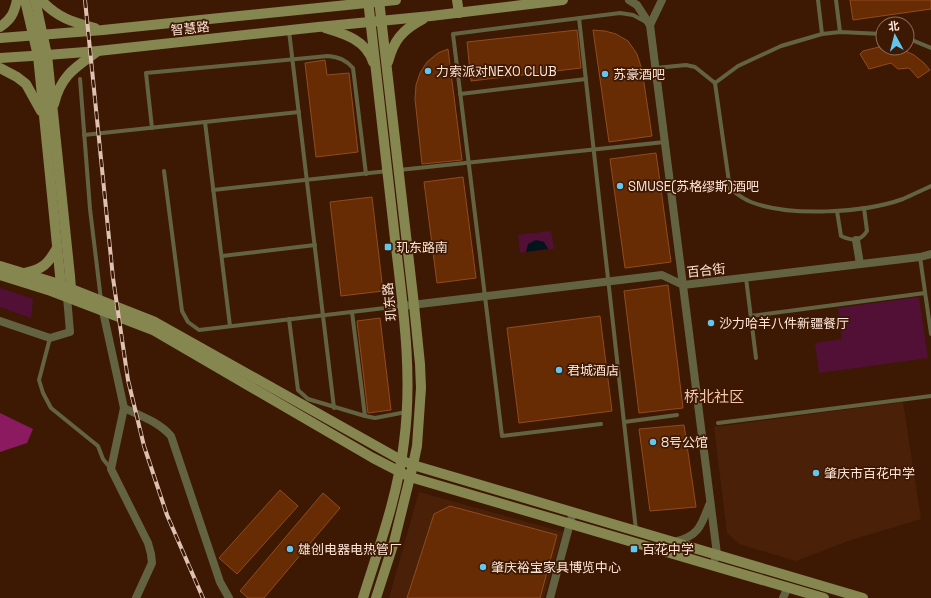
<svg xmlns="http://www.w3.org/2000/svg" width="931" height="598" font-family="'Space Grotesk','Noto Sans SC',sans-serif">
<rect width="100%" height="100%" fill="#3d1903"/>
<g fill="#4a2108">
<path d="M903,402L921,519L848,541L796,561L739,544L727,533L714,427Z"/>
<path d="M419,492L563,532L544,598H389Z"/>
</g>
<g fill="#521037">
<path d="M551,231L554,249H548L547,246L527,248L526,252L520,253L518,235Z"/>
<path d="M0,288L33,299L31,318L0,307Z"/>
<path d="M919,297L928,358L819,373L815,343L842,339L838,308Z"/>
</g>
<path fill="#8b1a60" d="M0,413L33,429L27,443L0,452Z"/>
<path fill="#02151e" d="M536,240L544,242L548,249L526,252L528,244Z"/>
<g fill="#672c04" stroke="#914b21">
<path d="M850,0H931V9L853,20Z"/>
<path d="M577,30L581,68L471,81L467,42Z"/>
<path d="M593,30L605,31L616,34L628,41L637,54L642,70L652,136L609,142Z"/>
<path d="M883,46V48H899L914,55L924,63L930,70L918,78L909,68L898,69L891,63L869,69L860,54L863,51Z"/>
<path d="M448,49L462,160L422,164L415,99L416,85L420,73L427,62L438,53Z"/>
<path d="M325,60L327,75L349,73L358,152L316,157L305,63Z"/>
<path d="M656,153L671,262L625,268L610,159Z"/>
<path d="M463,177L476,278L437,283L424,182Z"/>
<path d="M372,197L383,291L341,296L330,202Z"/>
<path d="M668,285L683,408L639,413L624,291Z"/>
<path d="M600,316L612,411L519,423L507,328Z"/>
<path d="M380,318L391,410L368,413L357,321Z"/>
<path d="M684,425L696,507L650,511L639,429Z"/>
<path d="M280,490L298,506L237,574L219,558Z"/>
<path d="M323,493L340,508L264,598H248L240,591Z"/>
<path d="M450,506L557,535L540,598H407L434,514Z"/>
</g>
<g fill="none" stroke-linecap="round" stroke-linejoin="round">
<g stroke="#636342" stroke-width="4">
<path d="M818,0L822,34"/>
<path d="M836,0L840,32"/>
<path d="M579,18L636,530"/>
<path d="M289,31L334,408"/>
<path d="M883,34L840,32L822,34L781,46L738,66L715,83L730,189C736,193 743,199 751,202C789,217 864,213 903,199C912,195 922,190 931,186"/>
<path d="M907,38L931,48"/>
<path d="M656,68L686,65L695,67L715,83"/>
<path d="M80,79L90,209L101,300"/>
<path d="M460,94L586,79"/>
<path d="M205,122L230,326"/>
<path d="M152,128L146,73L328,56C339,57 346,60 353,68L366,174"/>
<path d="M84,135L299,112"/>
<path d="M399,170L665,142"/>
<path d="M164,171L182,311L188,322L199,330L402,306"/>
<path d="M213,190L388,171"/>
<path d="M837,211L841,236C852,241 860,242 867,231L864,208"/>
<path d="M222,256L315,245"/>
<path d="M920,257L931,334"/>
<path d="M746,278L756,358"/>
<path d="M352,312L365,416"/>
<path d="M751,316L925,293"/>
<path d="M289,319L298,390L308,399L365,416L375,418L406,412"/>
<path d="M50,338L39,380L43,393L51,408L98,446L103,459L111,469"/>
<path d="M624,422L677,415"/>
<path d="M718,423L931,396"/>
<path d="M601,424L502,436L453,34L620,13L633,15L646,22"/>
</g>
<g stroke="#636342" stroke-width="8">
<path d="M629,0L637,5L650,25L717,554L715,559"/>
<path d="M650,25L662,0"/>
<path d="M856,240L860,264"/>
<path d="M403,306L662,275L683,285L920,257L931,254"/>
<path d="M102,307L124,408L111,469L148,543L151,554L152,563L136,598"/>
<path d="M0,321L50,338L70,332L67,297"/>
<path d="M124,408C141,416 159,422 171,436L220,582L229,598"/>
<path d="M674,542C698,536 701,527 709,505"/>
<path d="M550,598L573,512"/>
<path d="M783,598L788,587"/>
</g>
<g stroke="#868650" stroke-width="10">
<path d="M25,0L38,56L61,285L63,289"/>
<path d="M35,0L47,55L70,276L71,289L69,293"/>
<path d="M41,0C58,18 72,22 95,28"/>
<path d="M457,0L459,13"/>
<path d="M0,27C11,19 14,14 17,0"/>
<path d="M325,28C345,34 366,40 373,62"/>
<path d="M0,38L103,30L396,0"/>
<path d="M0,58L47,55L98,51L318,27L431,16L563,0"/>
<path d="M388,62C394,40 402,30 423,19"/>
<path d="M0,68L17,77L26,84L41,111"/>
<path d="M54,104C61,75 76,67 98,51"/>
<path d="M0,266L56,283L155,322L401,460L413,465L863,598"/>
<path d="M25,273C43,269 48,264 57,248"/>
<path d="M0,275L51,291L153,330L373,458L410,477L824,598"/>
<path d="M363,598C379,547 398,495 404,442C413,374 403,307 395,239C386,159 377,80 368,0"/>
<path d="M376,598L394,542L413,465L417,446L421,388L420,364L414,305L379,0"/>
</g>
<g stroke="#ddc2b3" stroke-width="4">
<path id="rail" d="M85,0L113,278L128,380L144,446L167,515L203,598"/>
</g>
<use href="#rail" stroke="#3d1903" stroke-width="2.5" stroke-dasharray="8" stroke-linecap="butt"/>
</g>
<g fill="#65c5ee" stroke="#3d1903" stroke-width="1.5">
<circle cx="428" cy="71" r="4"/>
<circle cx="605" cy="74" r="4"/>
<circle cx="620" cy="186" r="4"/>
<rect x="384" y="243" width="8" height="8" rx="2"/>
<circle cx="711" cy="323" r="4"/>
<circle cx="559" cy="370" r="4"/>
<circle cx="653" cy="442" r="4"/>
<circle cx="816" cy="473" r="4"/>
<circle cx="290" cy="549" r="4"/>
<rect x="630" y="545" width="8" height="8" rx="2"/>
<circle cx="483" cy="567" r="4"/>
</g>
<g text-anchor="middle" stroke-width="3.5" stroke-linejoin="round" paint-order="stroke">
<g font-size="13" fill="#fee5d8" stroke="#3d1903">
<text transform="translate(190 28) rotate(-6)" y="5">智慧路</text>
<text transform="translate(706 270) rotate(-6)" y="5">百合街</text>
<text transform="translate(389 302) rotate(-96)" y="5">玑东路</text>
</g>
<g font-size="13" fill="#fee5d8" stroke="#3d1903" text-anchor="start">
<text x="436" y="76">力索派对NEXO CLUB</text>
<text x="613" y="79">苏豪酒吧</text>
<text x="628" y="191">SMUSE(苏格缪斯)酒吧</text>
<text x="396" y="252">玑东路南</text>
<text x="719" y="328">沙力哈羊八件新疆餐厅</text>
<text x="567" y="375">君城酒店</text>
<text x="661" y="447">8号公馆</text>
<text x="824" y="478">肇庆市百花中学</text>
<text x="298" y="554">雄创电器电热管厂</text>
<text x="642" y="554">百花中学</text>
<text x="491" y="572">肇庆裕宝家具博览中心</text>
</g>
<g font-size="15" fill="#f6c5ac" stroke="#3d1903">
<text x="714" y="402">桥北社区</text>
</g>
</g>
<g transform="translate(895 36) rotate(353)"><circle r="19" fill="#3d1903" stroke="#8a6b58"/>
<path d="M0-3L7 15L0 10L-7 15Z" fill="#65c5ee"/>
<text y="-6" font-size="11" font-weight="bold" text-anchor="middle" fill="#fee5d8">北</text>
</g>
</svg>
